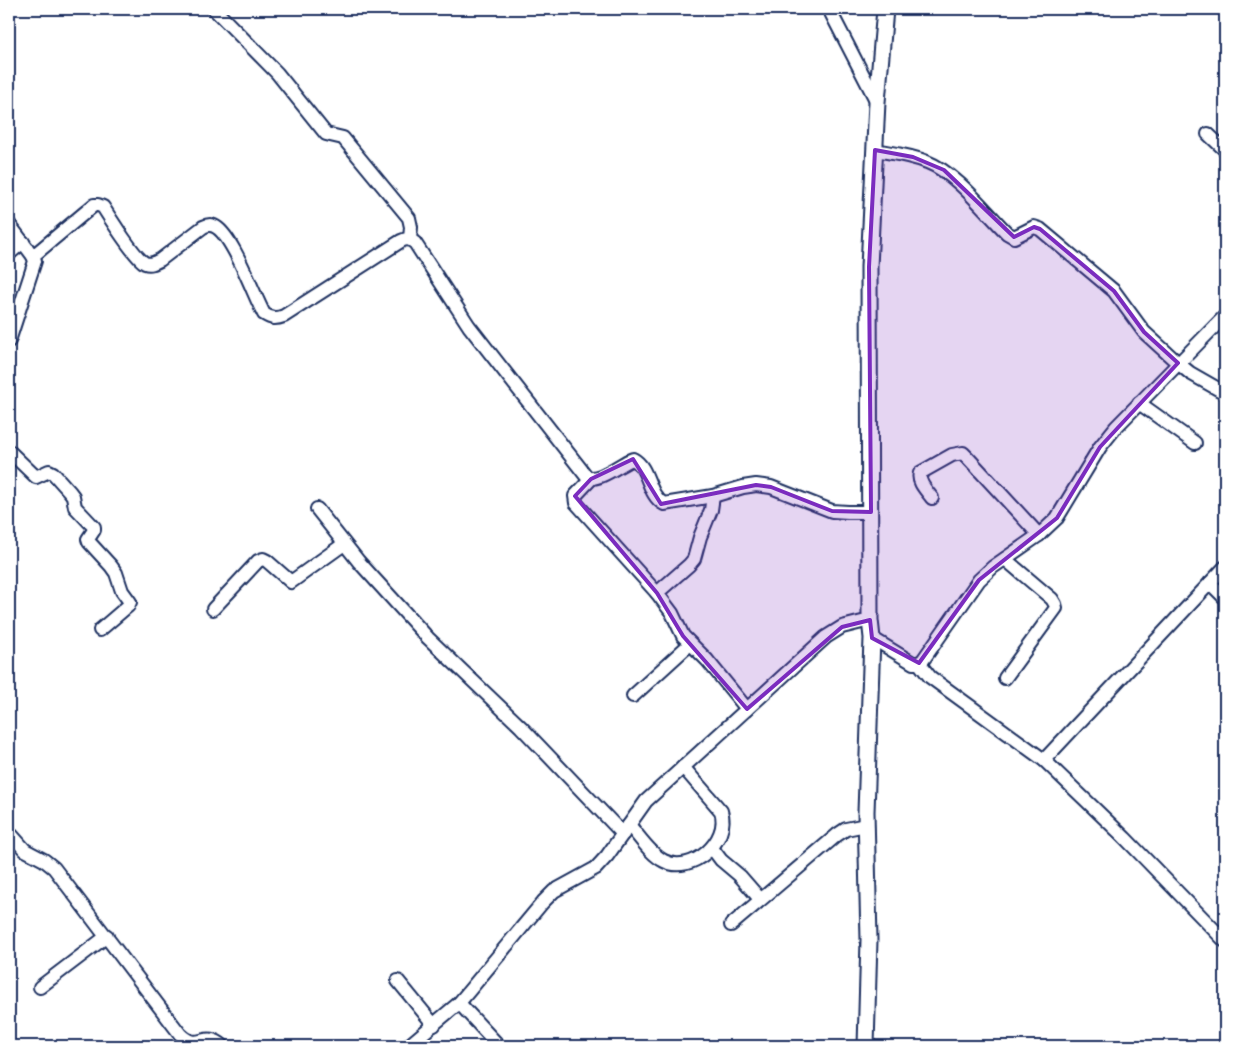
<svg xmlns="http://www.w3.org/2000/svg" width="1234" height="1055" font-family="Itim,sans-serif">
<rect width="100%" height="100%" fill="#fff"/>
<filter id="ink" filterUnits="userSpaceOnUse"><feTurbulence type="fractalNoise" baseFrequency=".02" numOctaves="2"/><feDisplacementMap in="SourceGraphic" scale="10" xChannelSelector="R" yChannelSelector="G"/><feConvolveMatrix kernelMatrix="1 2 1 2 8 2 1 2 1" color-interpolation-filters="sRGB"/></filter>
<g filter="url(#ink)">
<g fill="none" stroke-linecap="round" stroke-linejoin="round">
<g stroke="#1b2f5e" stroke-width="16">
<g id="minor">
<path d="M214,9L277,73L326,134L343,138L409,218L411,227L410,239"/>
<path d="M829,9L877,102"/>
<path d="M1208,134L1225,150"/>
<path d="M875,150C892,153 910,155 927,162C956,173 985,211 1007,233L1014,237L1034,227L1040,229L1114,291L1144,332L1178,363L1190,373L1225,393"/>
<path d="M9,224L33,256L35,261L9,341"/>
<path d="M9,254L23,242"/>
<path d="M33,256L94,205H98L103,207C110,218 135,258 145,263C150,265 154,263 160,260L203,227C207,225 210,224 214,226C232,233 254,296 264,314C272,319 276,319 284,316L401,241C407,238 410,239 415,243L469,326L587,477C597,482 618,466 628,461L633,459C650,468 647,495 664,504L713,496L743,487L756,485L771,487L832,511L848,512H871"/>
<path d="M1139,403L1195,443"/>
<path d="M9,451L36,477L49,471L53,473L70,492L73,496L75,507L94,527V530L88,539L89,542L111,566L116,573L122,591L130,602L128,606L100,630"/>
<path d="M591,479L575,496L576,503L657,593L672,613L683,636L707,660L747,709"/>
<path d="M932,498C927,491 917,482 920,473L952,455L963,453L968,458L1039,535"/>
<path d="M317,509L359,562L428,638L521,727L623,834"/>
<path d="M1005,559L1052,599L1055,604L1056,608L1005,678"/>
<path d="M1210,583L1225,598"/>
<path d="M657,593L689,565L694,559L700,537L711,510L713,496"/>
<path d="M213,609L258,561L263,559L267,561L291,582L344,544"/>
<path d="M872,638L913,663H919L923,660L979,580L993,567L1039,535L1057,518L1100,447L1116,427L1225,316"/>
<path d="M919,663L930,677L1044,760L1125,838L1225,941"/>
<path d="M633,696L690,644"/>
<path d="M1044,760L1225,567"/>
<path d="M629,825C639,836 650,854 664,861C691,875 731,841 721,811L683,767"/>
<path d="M9,832L25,850L44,860L54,868L180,1034C199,1053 204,1029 223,1046"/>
<path d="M712,848L721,860L740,876L760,899"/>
<path d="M731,925L837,835L846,829L866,825"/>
<path d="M398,981L434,1025"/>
<path d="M40,987L107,936"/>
<path d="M459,1003L499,1046"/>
<path d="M408,1046L459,1003L543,902L554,891L596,868L607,856L646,801L657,791L826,637L842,627L870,620"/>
</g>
</g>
<g stroke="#1b2f5e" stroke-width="19">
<path id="major" d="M866,1046L869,940L866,812L872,638L870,620L869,267L877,102L885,9"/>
</g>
<use href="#minor" stroke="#fff" stroke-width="12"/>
<use href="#major" stroke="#fff" stroke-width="15"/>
</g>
</g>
<path fill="#7b2cbf" fill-opacity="0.2" stroke="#7b2cbf" stroke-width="4" stroke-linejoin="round" d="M875,150L913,157L944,170L1014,237L1034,227L1040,229L1114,291L1144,332L1178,363L1100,447L1057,518L979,580L919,663L872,638L870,620L842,627L747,709L683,636L657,593L575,496L591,479L633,459L661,504L756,485L771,487L832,511L871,512L869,267Z"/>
<rect width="1234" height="1055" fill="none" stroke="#fff" stroke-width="30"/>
<rect x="15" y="15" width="1204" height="1025" fill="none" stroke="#1b2f5e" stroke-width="2" filter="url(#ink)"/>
</svg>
